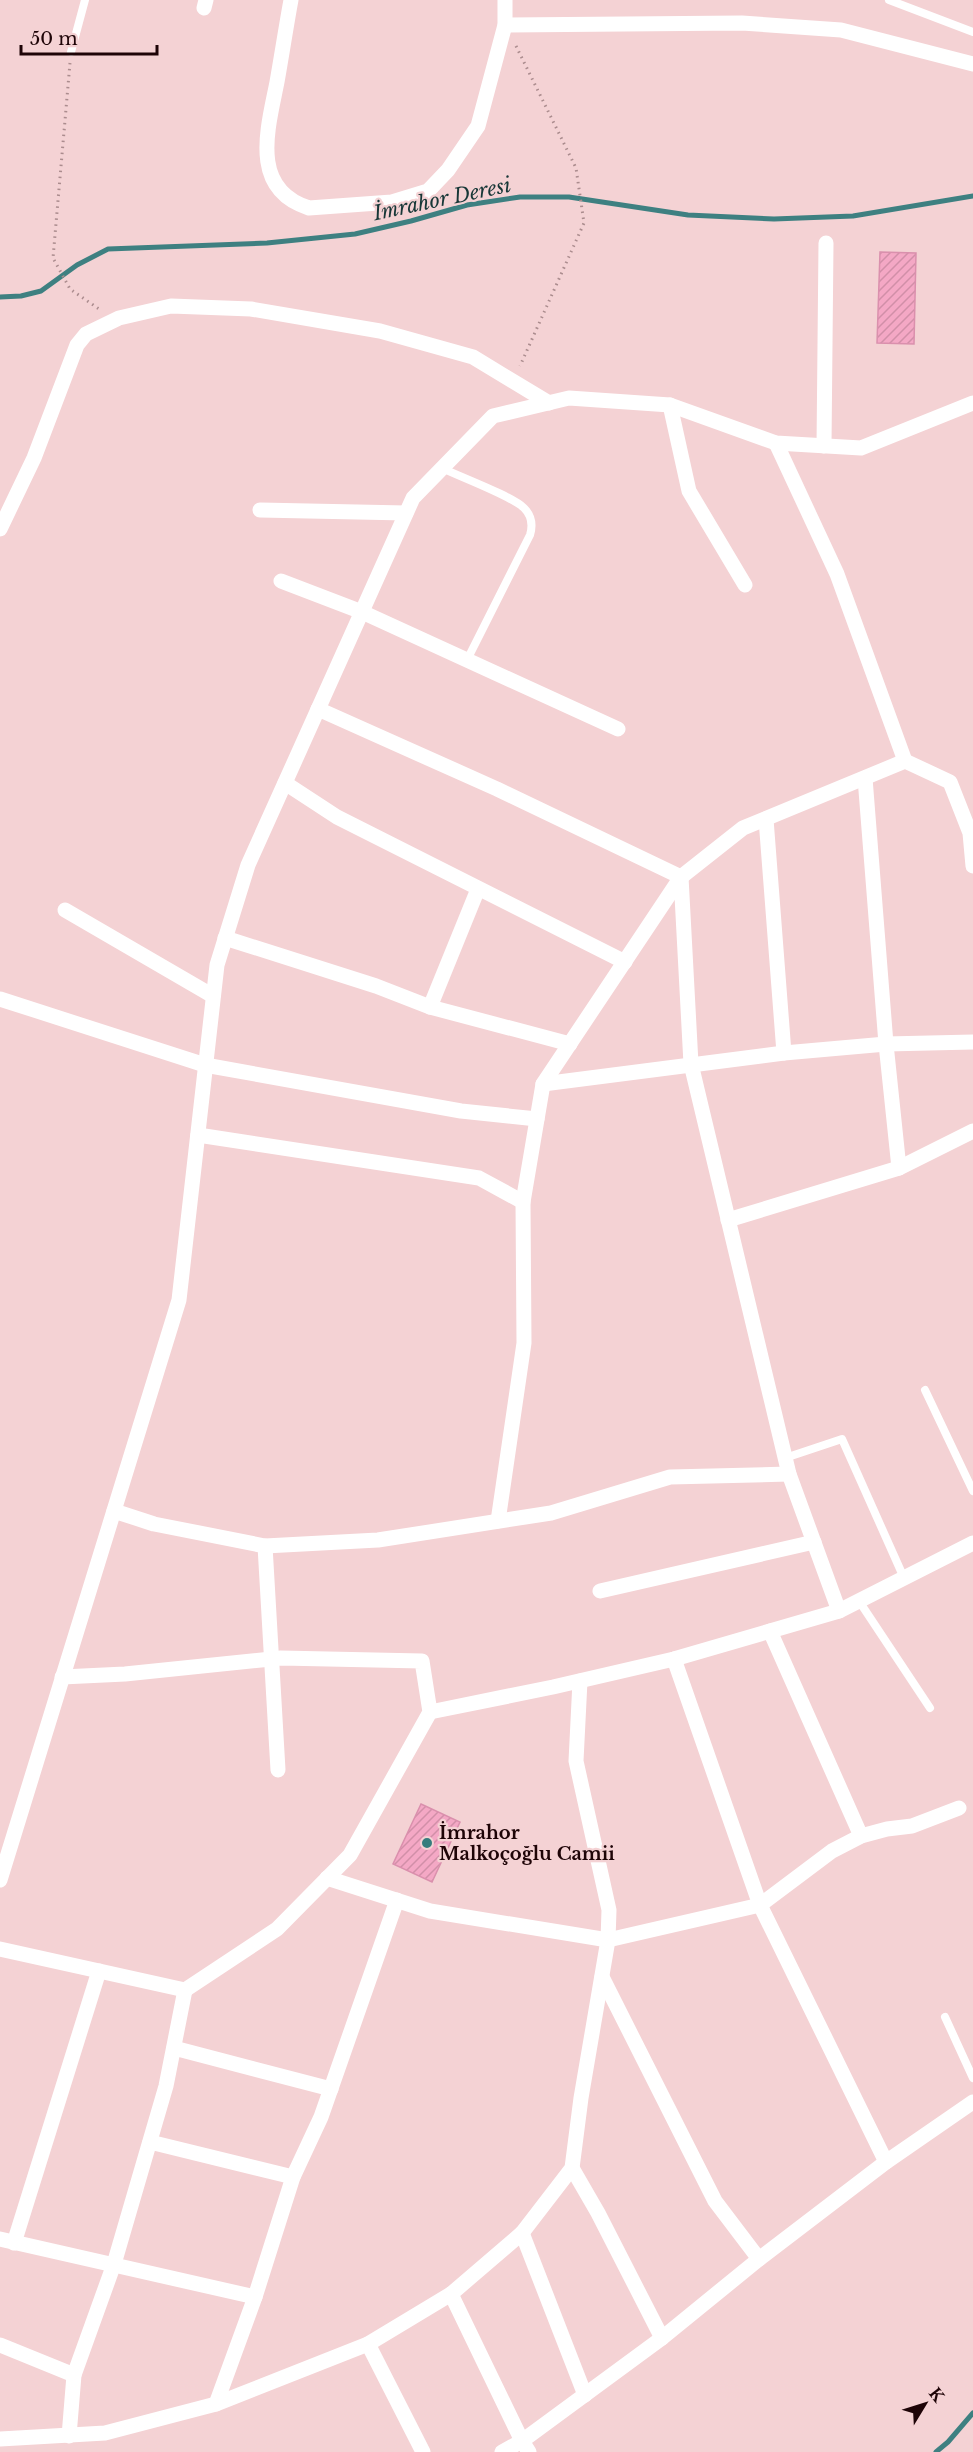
<svg xmlns="http://www.w3.org/2000/svg" width="973" height="2452" font-family="'Libre Baskerville',serif">
<defs>
<pattern id="building-hatch" width="6" height="6" patternUnits="userSpaceOnUse" patternTransform="scale(1.5)"><rect width="6" height="6" fill="#f4a8c5"/><path d="M-1 1l2-2M0 6l6-6M5 7l2-2" fill="none" stroke="#d18fa8"/></pattern>
</defs>
<rect width="100%" height="100%" fill="#f4d2d4"/>
<g fill="none" stroke-linecap="round" stroke-linejoin="round">
<g stroke="#3e8081" stroke-width="5">
<path d="M0,297L21,296L41,291L77,265L108,249L267,243L355,234L411,221L467,205L520,197H569L688,215L774,219L853,216L973,196"/>
<path d="M936,2452L948,2442L973,2413"/>
</g>
</g>
<g fill="url(#building-hatch)" stroke="#da90ad" stroke-width="1.5">
<path d="M880,252L916,253L914,344L877,343Z"/>
<path d="M421,1804L460,1822L432,1882L393,1864Z"/>
</g>
<g fill="none" stroke-linecap="round" stroke-linejoin="round">
<g stroke="#ab8c8e" stroke-width="3" stroke-dasharray="1.5 4.5" stroke-linecap="butt">
<path d="M516,46L576,168L584,223L520,366"/>
<path d="M70,63L53,258L70,289L99,309"/>
</g>
<g stroke="#fff" stroke-width="8">
<path d="M889,0L973,32"/>
<path d="M71,52L85,0"/>
<path d="M442,468C460,477 512,496 524,508C532,516 533,525 530,535L467,660"/>
<path d="M925,1390L973,1491"/>
<path d="M785,1458L842,1439L904,1578"/>
<path d="M859,1601L930,1708"/>
<path d="M945,2017L973,2078"/>
</g>
<g stroke="#fff" stroke-width="15">
<path d="M291,0C286,27 282,54 277,82C268,128 249,189 309,208L392,202L428,191L448,170L478,126L505,25V0"/>
<path d="M204,8L206,0"/>
<path d="M505,25L742,23L841,30L973,64"/>
<path d="M670,405L689,491L745,585"/>
<path d="M776,443L837,574L905,761"/>
<path d="M824,446L826,243"/>
<path d="M260,510L406,513"/>
<path d="M0,529L34,458L77,345L86,334L119,318L171,306L251,309L380,331L473,357L549,403"/>
<path d="M281,581L362,612L618,729"/>
<path d="M318,709L497,789L681,877L691,1064L789,1474L839,1611"/>
<path d="M865,778L886,1044L899,1168"/>
<path d="M285,783L337,817L625,962"/>
<path d="M766,819L784,1053"/>
<path d="M65,910L213,996"/>
<path d="M225,938L376,986L430,1007L570,1044"/>
<path d="M0,999L205,1065L461,1111L537,1119"/>
<path d="M430,1007L478,889"/>
<path d="M543,1084L784,1053L886,1044L973,1042"/>
<path d="M198,1135L479,1178L523,1202"/>
<path d="M728,1220L899,1168L973,1131"/>
<path d="M114,1511L154,1524L265,1546L378,1540L551,1513L670,1477L789,1474"/>
<path d="M498,1521L524,1343L523,1202L543,1084L681,877L743,828L905,761L950,782L970,833L973,866"/>
<path d="M265,1546L278,1770"/>
<path d="M600,1591L814,1542"/>
<path d="M770,1631L861,1836"/>
<path d="M674,1659L760,1905L886,2162"/>
<path d="M62,1677L125,1674L281,1658L422,1661L430,1712L350,1855L277,1929L185,1990"/>
<path d="M430,1712L553,1687L674,1659L839,1611L973,1543"/>
<path d="M327,1878L430,1911L608,1940L760,1905L832,1851L861,1836L887,1829L912,1826L959,1808"/>
<path d="M0,1880L179,1300L217,965L248,865L413,498L493,416L569,398L670,405L776,443L861,448L973,403"/>
<path d="M0,1949L185,1990L166,2086L114,2264L74,2375L69,2436"/>
<path d="M602,1977L715,2201L759,2259"/>
<path d="M174,2048L331,2089"/>
<path d="M150,2142L293,2177"/>
<path d="M572,2168L598,2213L662,2338"/>
<path d="M522,2233L585,2395"/>
<path d="M0,2239L255,2297"/>
<path d="M14,2243L99,1971"/>
<path d="M368,2344L423,2452"/>
<path d="M0,2345L74,2375"/>
<path d="M216,2404L255,2297L293,2177L321,2117L397,1900"/>
<path d="M0,2439L105,2433L216,2404L368,2344L451,2294"/>
<path d="M502,2452L522,2441L662,2338L759,2259L886,2162L973,2102"/>
<path d="M529,2452L522,2441L451,2294L522,2233L572,2168L581,2098L608,1940L609,1910L576,1761L580,1681"/>
</g>
</g>
<circle fill="#357d7d" stroke="#f4d2d4" stroke-width="2" cx="427" cy="1843" r="6"/>
<g text-anchor="middle" stroke-width="4.5" stroke-linejoin="round" paint-order="stroke">
<g font-size="18" font-weight="bold" fill="#1e0407" stroke="#f4d2d4" text-anchor="start">
<text x="439" y="1839">İmrahor<tspan x="439" dy="21">Malkoçoğlu Camii</tspan></text>
</g>
<g font-size="20" font-style="italic" fill="#173737" stroke="#f4d2d4">
<text transform="translate(442 199) rotate(-12)" y="7">İmrahor Deresi</text>
</g>
</g>
<g transform="translate(925 2404) rotate(52)" stroke="#f4d2d4" stroke-width="4.5" paint-order="stroke">
<path d="M0-4.5L10 22L0 15L-10 22Z" fill="#1e0407"/>
<text y="-9" font-size="16" font-weight="bold" text-anchor="middle" fill="#1e0407">K</text>
</g>
<path d="M21 45v9h136v-9" fill="none" stroke="#1e0407" stroke-width="3"/>
<text x="30" y="45" font-size="18" fill="#1e0407" stroke="#f4d2d4" stroke-width="4.5" paint-order="stroke">50 m</text>
</svg>
